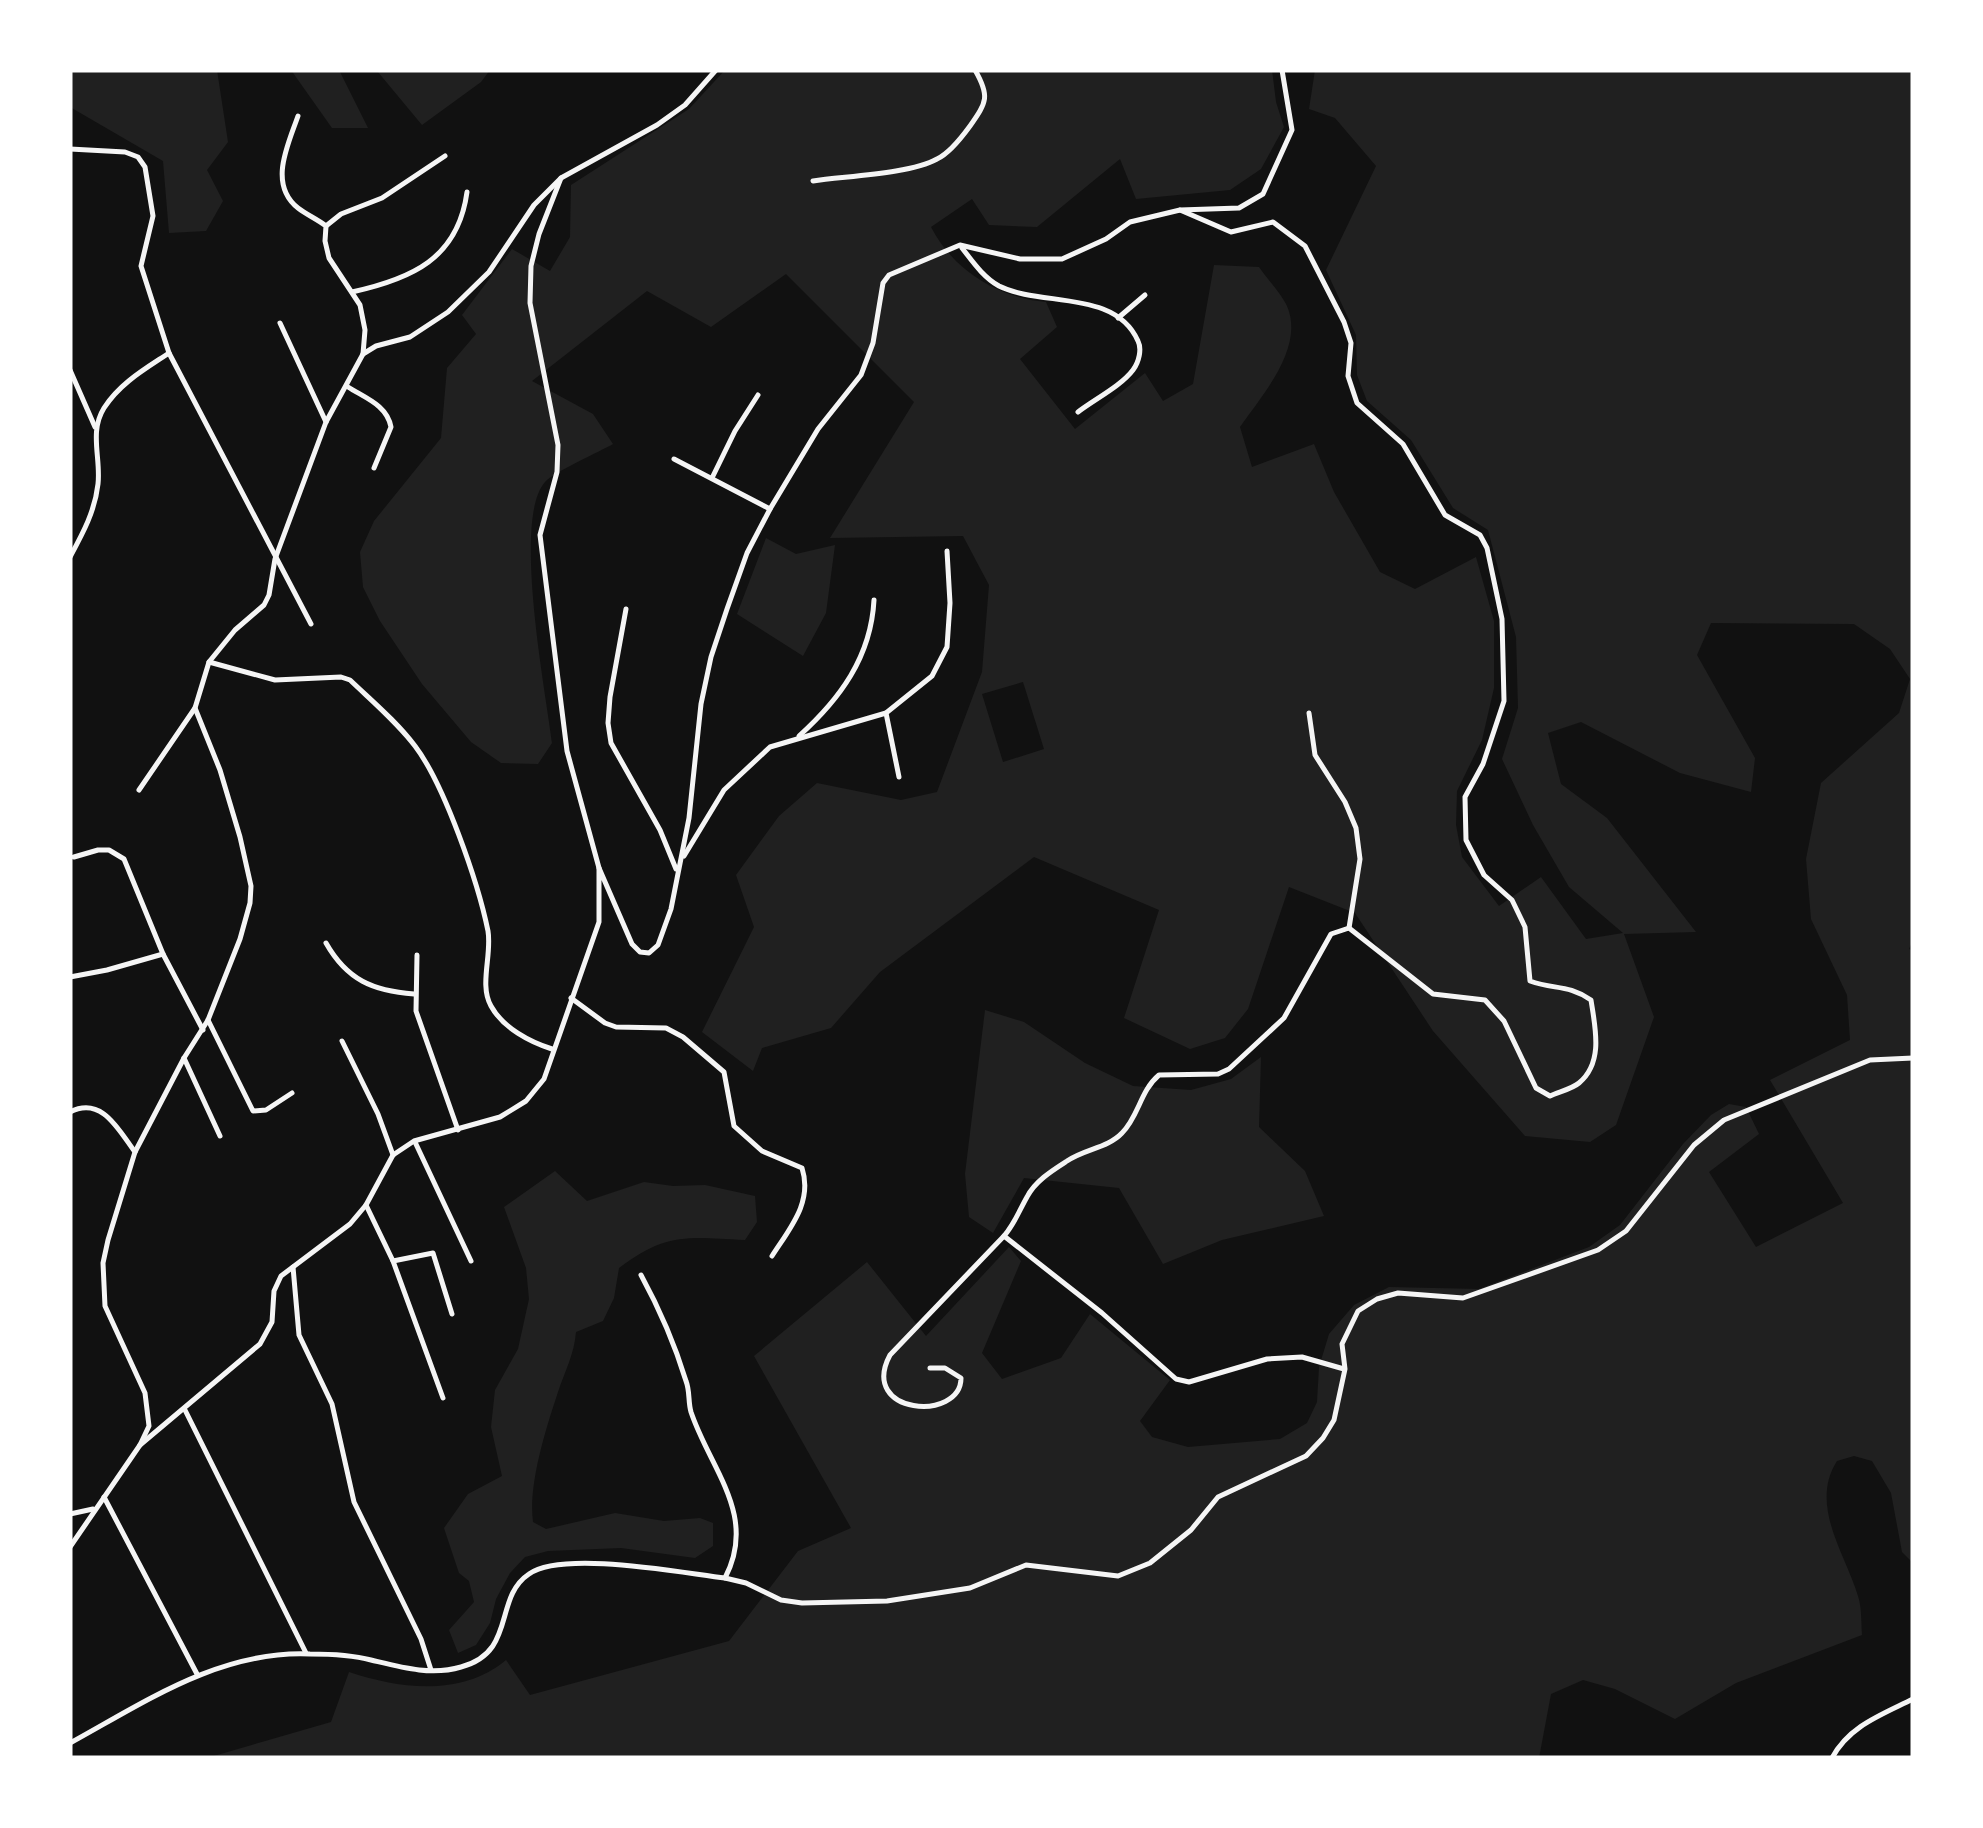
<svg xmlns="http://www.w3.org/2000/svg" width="1983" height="1828" font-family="'Noto Sans',sans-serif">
<rect width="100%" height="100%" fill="#111"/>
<g fill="#202020" fill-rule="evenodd">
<path d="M70,70H217L228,142L207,170L223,201L206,231L169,233L163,161L70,107Z"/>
<path d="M291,70H339L368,128H332Z"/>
<path d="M367,70H490L481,82L422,125L378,72Z"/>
<path d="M725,70H1272L1276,102L1284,127L1261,169L1230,190L1136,199L1120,159L1037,227L989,225L972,199L931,227C953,270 998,298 1046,302L1057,327L1020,359L1075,429L1145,373L1163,401L1193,384L1214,265L1259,267C1267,279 1281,293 1287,306C1305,348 1262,395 1240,427L1252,467L1314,444L1334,492L1380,572L1415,589L1476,557L1494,621V688L1482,740L1457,791L1456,825L1462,857L1499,906L1541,877L1586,939L1623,933L1569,887L1533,825L1502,759L1518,708L1516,637L1488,530L1453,508L1411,440L1367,401L1357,375L1356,335L1326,270L1376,166L1335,118L1309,109L1315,70H1913V940L1909,949L1913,951V1563L1902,1552L1891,1493L1872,1461L1854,1456L1837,1461C1809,1505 1845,1553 1858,1596C1862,1608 1861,1623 1862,1635L1736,1683L1675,1719L1615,1689L1583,1680L1551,1694L1539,1758H207L331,1722L349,1672C400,1689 462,1697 506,1660L530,1695L729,1641L798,1551L851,1528L754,1356L867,1262L926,1336L1009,1247L1021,1261L982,1353L1002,1379L1061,1358L1090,1314L1170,1380L1140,1421L1152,1437L1188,1447L1280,1439L1307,1423L1317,1402L1319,1367L1329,1334L1354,1305L1389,1287L1479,1289L1589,1247L1620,1225L1683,1144L1711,1115L1729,1104L1746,1107L1759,1134L1709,1172L1756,1247L1843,1203L1770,1080L1850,1040L1847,995L1811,919L1806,859L1821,783L1899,713L1910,679L1890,649L1854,624L1711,623L1697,655L1755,758L1751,792L1680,773L1581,722L1548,733L1561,784L1607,818L1696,932L1624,934L1654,1017L1616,1125L1590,1142L1525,1136L1433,1031L1355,913L1289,887L1248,1009L1225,1038L1190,1049L1124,1018L1159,910L1034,857L880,972L831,1028L762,1048L753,1071L702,1032L754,927L736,875L779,816L817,783L901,800L937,792L982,672L989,585L963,536L830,538L914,402L786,274L711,327L647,291L532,381L593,414L613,444C599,452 554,472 545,482C512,519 546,692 552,743L538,764L501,763L471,742L422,684L380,621L363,587L360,552L374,521L441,438L447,368L476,334L462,315L512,249L550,271L570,237L571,185L689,109ZM1023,682L1044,749L1003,762L982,694Z"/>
<path d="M766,538L796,554L835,545L826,613L803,656L737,614Z"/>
<path d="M985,1010L1024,1022L1085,1063L1133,1086L1191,1090L1231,1079L1261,1057L1259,1127L1305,1171L1324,1216L1222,1240L1163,1264L1119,1188L1024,1178L993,1233L969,1217L965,1174Z"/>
<path d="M555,1171L587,1201L644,1182L673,1186L705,1185L755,1196L757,1222L745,1240C688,1237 666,1232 619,1268L614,1298L603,1321L576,1332C574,1355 565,1371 558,1392C546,1428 528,1485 533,1522L546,1529L615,1513L664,1521L700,1518L713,1523V1546L695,1558L621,1548L548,1551L525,1557L510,1573L496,1599L490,1623L476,1645L458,1653L449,1630L474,1602L469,1581L459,1573L444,1528L468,1494L502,1476L491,1427L495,1390L518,1349L529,1299L526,1268L504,1207Z"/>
</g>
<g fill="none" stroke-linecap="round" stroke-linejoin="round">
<g stroke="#f5f5f5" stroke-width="5">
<path d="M70,149L125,152L138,157L145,167L153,216L141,266L169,353L311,624"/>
<path d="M561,178L539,234L531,266L530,303L558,445L557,472L540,535L567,751L599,868"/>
<path d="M813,181C846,176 910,174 937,159C950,153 962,137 970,126C987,102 990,96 975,70"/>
<path d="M326,226L341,214L382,198L445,156"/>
<path d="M962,248C973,262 983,277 999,286C1041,307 1115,289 1138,341C1142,349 1139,362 1133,370C1121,386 1095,399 1078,412"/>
<path d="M352,292C411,279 458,259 467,192"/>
<path d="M1118,318L1145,295"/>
<path d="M280,323L326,422"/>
<path d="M363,354L376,346L410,337L448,312L489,272L534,205L561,178L657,125L685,105L716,70"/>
<path d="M70,370L95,427"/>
<path d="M348,387C365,398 387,405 391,427L374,468"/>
<path d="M674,459L770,509"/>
<path d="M712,478L735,431L758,395"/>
<path d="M70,557C83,533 95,511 98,484C101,458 89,432 104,408C120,383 145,369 169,353"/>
<path d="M626,609L610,697L608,723L611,743L660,830L676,869"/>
<path d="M209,662L275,680L341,677L350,680C372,701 397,722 415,746C444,784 478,882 488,931C492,955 479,985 491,1006C503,1028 530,1042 552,1049"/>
<path d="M886,713L899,777"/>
<path d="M1309,713L1315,755L1345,802L1356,828L1360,859L1349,928"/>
<path d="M799,736C840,699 871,657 874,600"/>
<path d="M139,790L195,708"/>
<path d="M684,856L724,790L770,747L886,713L932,676L947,647L950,603L947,551"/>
<path d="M74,857L98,850H109L124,859L163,954L203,1030"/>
<path d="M326,943C347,980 373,991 414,994"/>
<path d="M417,955L416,1011L458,1130"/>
<path d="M70,977L107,970L163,954"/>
<path d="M571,998L605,1023L616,1027L666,1028L683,1037L724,1072L734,1126L762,1151L802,1168C813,1202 790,1228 772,1256"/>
<path d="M208,1020L253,1111L266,1110L292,1093"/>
<path d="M342,1041L378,1114L393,1155"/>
<path d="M184,1058L220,1136"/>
<path d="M70,1112C102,1096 118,1129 135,1152"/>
<path d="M415,1142L471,1261"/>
<path d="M366,1205L393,1261L443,1398"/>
<path d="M1004,1236L1102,1313L1176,1379L1189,1382L1267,1359L1302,1357L1344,1369"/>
<path d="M393,1261L433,1253L452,1314"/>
<path d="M293,1267L299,1335L332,1404L354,1502L421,1639L431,1670"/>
<path d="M641,1275C659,1308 675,1345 686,1381C690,1391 688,1402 691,1412C710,1469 758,1515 725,1578"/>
<path d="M930,1368H945L961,1378C961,1422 858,1415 890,1355L1004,1236C1015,1223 1019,1211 1027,1197C1035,1181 1053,1170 1067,1161C1084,1149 1108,1148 1122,1133C1139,1116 1140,1091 1159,1075L1218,1074L1229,1069L1284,1018L1331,934L1349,928L1433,994L1485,1000L1504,1021L1536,1088L1550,1096C1558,1092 1572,1089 1579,1083C1604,1062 1595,1027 1591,1000C1567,984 1555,990 1530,981L1525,927L1512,900L1484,875L1466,840L1465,797L1483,764L1504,701L1502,619L1487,548L1480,535L1445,515L1403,444L1357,403L1348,376L1351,343L1344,322L1305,246L1273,222L1231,232L1180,210"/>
<path d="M185,1410L306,1653"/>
<path d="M140,1445L260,1344L272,1322L274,1291L281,1276L350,1224L366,1205L393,1155L414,1141L500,1117L526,1101L544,1079L599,922V868L632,944L640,952L649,953L658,945L671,909L689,818L701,704L711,657L727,609L747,553L770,509L818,429L861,375L873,343L883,283L889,275L960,245L1020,259H1062L1106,239L1130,222L1180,210L1239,208L1263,194L1292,130L1282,70"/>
<path d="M104,1497L197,1674"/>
<path d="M70,1514L93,1509"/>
<path d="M70,1547L140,1445L149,1426L145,1393L105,1306L103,1263L108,1240L135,1152L184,1058L208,1020L240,939L250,903L251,886L240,837L220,770L195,708L209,662L235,630L264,605L269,595L275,559L326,422L363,354L365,330L360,305L329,258L325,241L326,226C317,219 307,215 298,208C268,184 288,145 298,116"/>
<path d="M70,1743C145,1702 220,1650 310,1654C330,1654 352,1655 371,1660C400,1667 431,1676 461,1667C517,1652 493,1598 529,1574C563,1550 682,1573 725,1578L746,1583L781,1600L802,1603L887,1601L970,1588L1026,1565L1118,1576L1150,1563L1191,1530L1218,1497L1306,1456L1323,1438L1334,1420L1345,1369L1342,1344L1358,1311L1377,1299L1398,1293L1463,1298L1598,1250L1626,1231L1694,1145L1724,1120L1870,1060L1913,1058"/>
<path d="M1832,1758C1849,1726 1881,1715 1913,1699"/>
</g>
</g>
<rect width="1983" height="1828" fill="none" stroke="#ffffff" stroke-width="145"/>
</svg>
